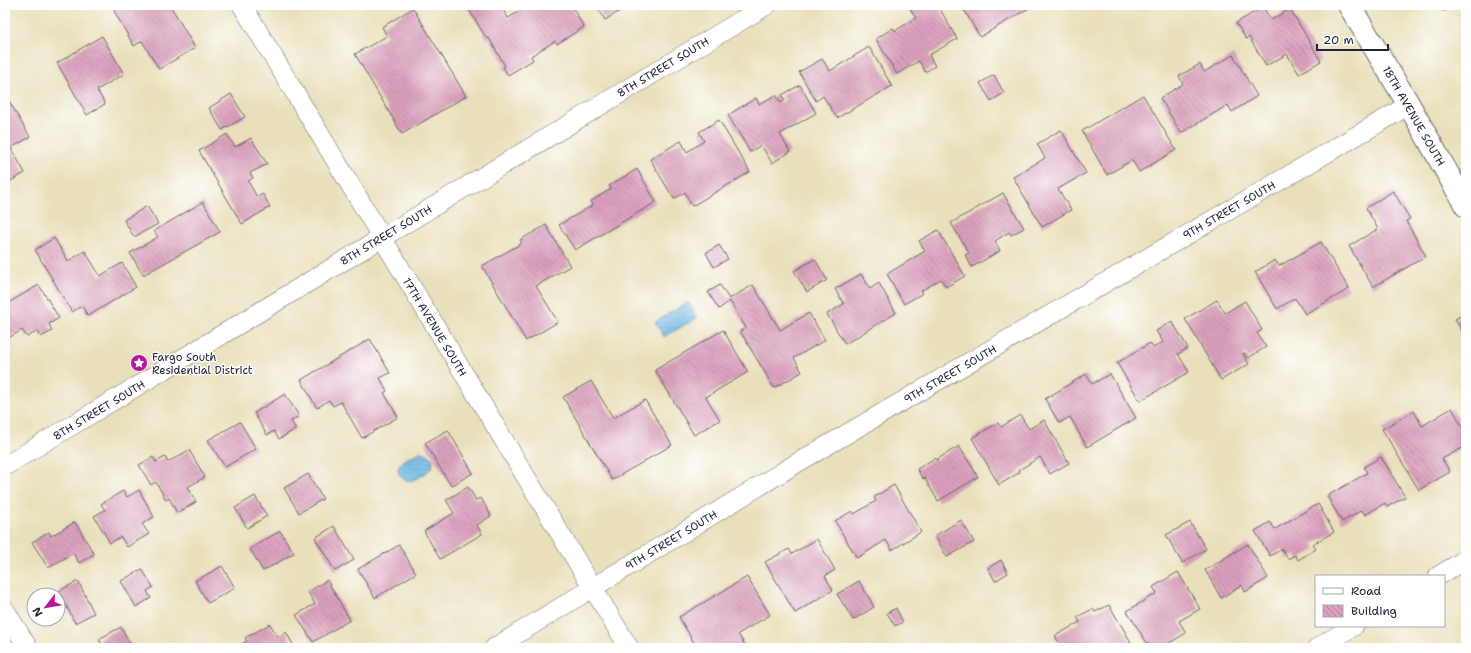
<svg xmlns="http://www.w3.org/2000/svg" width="1471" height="653" font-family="'Shantell Sans',sans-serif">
<defs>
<pattern id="water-rules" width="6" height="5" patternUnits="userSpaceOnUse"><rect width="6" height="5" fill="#68b7e3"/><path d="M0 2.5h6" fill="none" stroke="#5594b9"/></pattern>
<pattern id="building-back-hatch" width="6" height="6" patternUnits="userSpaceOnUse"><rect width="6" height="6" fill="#daa0bc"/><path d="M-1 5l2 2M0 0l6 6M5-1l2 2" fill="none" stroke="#b0829a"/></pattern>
</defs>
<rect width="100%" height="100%" fill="#fff"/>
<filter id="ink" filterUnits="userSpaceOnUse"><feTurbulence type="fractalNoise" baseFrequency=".025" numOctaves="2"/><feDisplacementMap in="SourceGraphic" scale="8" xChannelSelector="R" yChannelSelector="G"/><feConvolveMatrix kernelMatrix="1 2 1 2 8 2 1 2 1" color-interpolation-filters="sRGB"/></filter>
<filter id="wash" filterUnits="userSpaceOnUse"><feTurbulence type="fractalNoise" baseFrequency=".012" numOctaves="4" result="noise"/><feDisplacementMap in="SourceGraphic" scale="16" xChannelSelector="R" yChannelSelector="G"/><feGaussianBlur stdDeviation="0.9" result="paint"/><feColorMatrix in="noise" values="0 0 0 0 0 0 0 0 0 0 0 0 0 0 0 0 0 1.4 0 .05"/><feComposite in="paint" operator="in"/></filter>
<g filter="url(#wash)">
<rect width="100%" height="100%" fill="#e9e0bb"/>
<g fill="url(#water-rules)" stroke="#456c8f">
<path d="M688,302L697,318L664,337L655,322Z"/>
<path d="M420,452C430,452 438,462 429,470C426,474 418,478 413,480C405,483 395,475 399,466C402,459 414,455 420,452Z"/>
</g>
<g id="blocks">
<g fill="url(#building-back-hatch)">
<path d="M124,5H170L195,48L159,69L142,41L134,46L114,11Z"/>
<path d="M466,5H500L508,18L531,5H537L538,7L542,5H571L584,27L557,44L555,41L531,56L533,60L508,75L503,67L505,66L489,38L487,39Z"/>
<path d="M596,5H630L605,20Z"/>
<path d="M916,5H943L944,6L940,9L957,39L929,55L935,66L925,72L919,61L897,74L876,39L893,28L895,31L916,18L910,9Z"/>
<path d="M969,5H1034L980,37L963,8Z"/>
<path d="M1441,5H1455L1444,11Z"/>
<path d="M1263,7L1271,20L1290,9L1321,61L1299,74L1287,54L1266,66L1249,37L1246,39L1236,23Z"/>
<path d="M413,8L466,96L402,134L355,54L387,36L382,27Z"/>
<path d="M102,36L124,74L97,90L105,104L87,115L57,63Z"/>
<path d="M869,47L892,86L837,118L823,96L816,101L799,72L822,59L830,71Z"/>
<path d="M1233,55L1257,96L1232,112L1228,105L1181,133L1160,98L1183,84L1179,76L1200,64L1204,72Z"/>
<path d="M994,75L1004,93L991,101L980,83Z"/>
<path d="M800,85L816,113L780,134L790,152L772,163L761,145L750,152L728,115L756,98L759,104L776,95L781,103L785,100L782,95Z"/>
<path d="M5,94L30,137L11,148L25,173L5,184Z"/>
<path d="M231,94L245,117L222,130L209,108Z"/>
<path d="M1143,95L1176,150L1139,172L1132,160L1107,175L1082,131Z"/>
<path d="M719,120L750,172L692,206L685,192L674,199L650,159L681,141L687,152L704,141L699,132Z"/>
<path d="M1061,130L1086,173L1058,189L1071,210L1042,227L1013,177L1045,158L1037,144Z"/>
<path d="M227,134L235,147L251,138L267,164L250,173L253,178L248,181L257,197L263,194L270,207L242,224L199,151Z"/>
<path d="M637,169L656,202L575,250L559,225L593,205L591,201L611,189L609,186Z"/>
<path d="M1393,191L1410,219L1406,221L1426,256L1373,287L1349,246L1378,229L1366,208Z"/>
<path d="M1003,193L1024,228L1011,235L1009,232L995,241L1000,251L972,267L965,255L969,253L951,223Z"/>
<path d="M203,202L220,232L143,275L130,253L158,237L154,231Z"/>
<path d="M147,206L158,224L134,237L124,220Z"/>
<path d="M546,225L570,266L536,286L558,322L526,341L482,266L522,243L520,240Z"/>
<path d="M938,230L965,276L946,287L941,279L921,291L923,293L904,304L887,274L925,251L919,241Z"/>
<path d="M54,238L68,261L85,251L100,276L122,263L136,287L88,316L82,306L72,312L35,250Z"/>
<path d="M1321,242L1349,289L1305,314L1295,298L1277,309L1255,272L1275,260L1279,266Z"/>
<path d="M719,245L728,259L714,267L706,253Z"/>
<path d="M815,259L827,280L807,292L794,271Z"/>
<path d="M861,274L870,289L879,283L896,313L845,344L827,314L844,304L835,289Z"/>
<path d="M39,285L59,318L49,324L52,331L41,337L38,331L27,337L22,330L5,340V299L8,303Z"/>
<path d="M720,285L729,299L753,285L780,330L809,313L825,340L794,358L802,372L774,388L740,331L746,328L730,301L719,309L708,292Z"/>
<path d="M1217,300L1225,313L1245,301L1262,330L1257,333L1266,347L1248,358L1245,353L1243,354L1249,364L1221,380L1185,319Z"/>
<path d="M1466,313V338L1455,319Z"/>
<path d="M1172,321L1188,348L1178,354L1189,372L1140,401L1117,363L1150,343L1153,348L1163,342L1156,331Z"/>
<path d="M723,330L748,372L706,397L720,420L694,435L655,370Z"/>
<path d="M370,339L390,373L380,378L387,391L384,393L398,417L362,438L341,402L333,406L329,400L317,408L301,380Z"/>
<path d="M1086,374L1092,384L1110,374L1136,418L1087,447L1070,417L1059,423L1045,399Z"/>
<path d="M591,381L613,418L645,400L672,445L612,480L563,397Z"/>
<path d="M285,394L299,416L291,421L296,429L279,439L274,431L267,435L254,413Z"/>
<path d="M1452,408L1466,433V446L1442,459L1450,472L1419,490L1382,429L1414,411L1422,426Z"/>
<path d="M1020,415L1029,429L1044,420L1069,463L1050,474L1040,457L1019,470L1020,472L999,485L972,438L998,423L1001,427Z"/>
<path d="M240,422L256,449L225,467L208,440Z"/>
<path d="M448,430L473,473L451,486L425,443Z"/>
<path d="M959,446L978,477L938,501L924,477L923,479L917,469L935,458L936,460Z"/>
<path d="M189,450L205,477L188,487L196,502L177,513L169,498L166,500L156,482L151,485L139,465L153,457L156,462L165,457L168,462Z"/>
<path d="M1381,457L1405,497L1387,507L1385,503L1365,515L1362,510L1342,522L1327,496L1367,473L1364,467Z"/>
<path d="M308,474L323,499L299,513L284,488Z"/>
<path d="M894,485L921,532L892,550L886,540L857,558L835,521L852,511L854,514L876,501L874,497Z"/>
<path d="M468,487L476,500L481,498L491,516L477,525L482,534L440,559L424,531L454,513L446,500Z"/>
<path d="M139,490L154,517L142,524L149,534L127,547L121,537L110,543L94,516L105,510L101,504L123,491L127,497Z"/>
<path d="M255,496L267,516L247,528L235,508Z"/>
<path d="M1318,504L1334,532L1313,544L1316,549L1298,560L1295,555L1288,559L1282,549L1270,556L1255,531L1270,522L1275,529Z"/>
<path d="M961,520L974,542L947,557L935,536Z"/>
<path d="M75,522L94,554L79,563L73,553L48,568L32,542L49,532L51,536Z"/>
<path d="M1190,522L1206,549L1182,563L1166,535Z"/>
<path d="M334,526L354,560L335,571L315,538Z"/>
<path d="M280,531L294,553L263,571L250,549Z"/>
<path d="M817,539L835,570L825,576L833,590L795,613L765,562L789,549L792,554Z"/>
<path d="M1248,544L1268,578L1245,592L1242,585L1221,598L1205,570Z"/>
<path d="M399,545L416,573L375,598L358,569Z"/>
<path d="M1001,560L1008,573L995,581L988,568Z"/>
<path d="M222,566L235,588L208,603L195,581Z"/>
<path d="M142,569L153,587L147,591L151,598L136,607L121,581Z"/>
<path d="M1178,572L1200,609L1179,621L1186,633L1161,648H1150L1127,611L1157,593L1153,587Z"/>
<path d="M747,577L770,615L738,634L747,648H697L679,617Z"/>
<path d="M327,580L350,620L313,642L296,615L315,604L308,592Z"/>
<path d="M78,581L94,613L75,623L59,591Z"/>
<path d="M859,581L874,607L853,620L837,594Z"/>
<path d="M1109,605L1131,642L1121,648H1062L1055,636L1080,622L1077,617L1093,609L1095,612Z"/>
<path d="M896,608L903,622L895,626L887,613Z"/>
<path d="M270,624L278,637L286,632L295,648H238L237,647L247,641L245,638Z"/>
<path d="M121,627L131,646L127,648H104L99,639Z"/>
<path d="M1466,642V648H1455Z"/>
</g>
</g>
</g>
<g filter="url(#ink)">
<use href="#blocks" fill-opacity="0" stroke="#686468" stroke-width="1"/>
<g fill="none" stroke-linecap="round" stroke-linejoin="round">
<g stroke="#686468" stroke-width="20">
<g id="street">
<path d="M242,5L629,648"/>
<path d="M5,466L692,50L767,5"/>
<path d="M1438,576L1466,559"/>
<path d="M5,610L28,648"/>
<path d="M494,648L797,463L1409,105"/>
<path d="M1317,648L1354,626"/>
</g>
</g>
<g stroke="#686468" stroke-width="24">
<path id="secondary" d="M1349,5L1409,105L1466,206"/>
</g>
<use href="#street" stroke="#fff" stroke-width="19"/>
<use href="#secondary" stroke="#fff" stroke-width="22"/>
</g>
</g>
<defs>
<g id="sight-disc" transform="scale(0.9)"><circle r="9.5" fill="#b5179e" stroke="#fff"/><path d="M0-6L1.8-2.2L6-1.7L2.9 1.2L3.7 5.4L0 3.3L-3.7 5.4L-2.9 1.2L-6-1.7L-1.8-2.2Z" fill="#fff"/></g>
</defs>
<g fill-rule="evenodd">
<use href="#sight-disc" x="139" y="363"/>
</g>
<g text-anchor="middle" stroke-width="3" stroke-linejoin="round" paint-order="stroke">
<g font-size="11" fill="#22223b" stroke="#fff">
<text transform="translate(663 67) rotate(-31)" y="4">8TH STREET SOUTH</text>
<text transform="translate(1414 116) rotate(60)" y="4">18TH AVENUE SOUTH</text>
<text transform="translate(1229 210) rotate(-30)" y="4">9TH STREET SOUTH</text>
<text transform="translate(386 235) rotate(-31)" y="4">8TH STREET SOUTH</text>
<text transform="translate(435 327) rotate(59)" y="4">17TH AVENUE SOUTH</text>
<text transform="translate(950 374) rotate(-30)" y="4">9TH STREET SOUTH</text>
<text transform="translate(99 410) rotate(-31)" y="4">8TH STREET SOUTH</text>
<text transform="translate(671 540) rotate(-31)" y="4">9TH STREET SOUTH</text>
</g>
<g font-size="11" fill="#22223b" stroke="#fff" text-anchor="start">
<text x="152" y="361">Fargo South<tspan x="152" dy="13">Residential District</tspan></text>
</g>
</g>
<rect width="1471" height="653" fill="none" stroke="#fff" stroke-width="20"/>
<rect x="1315" y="575" width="130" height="52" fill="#ffffff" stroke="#a7a7b1"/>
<rect x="1323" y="588" width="20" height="6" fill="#ffffff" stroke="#a7a7b1"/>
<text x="1351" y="595" font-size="12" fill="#22223b">Road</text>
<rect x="1323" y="605" width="20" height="12" fill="url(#building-back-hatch)" stroke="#a7a7b1"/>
<text x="1351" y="615" font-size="12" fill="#22223b">Building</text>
<g transform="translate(46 607) rotate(239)"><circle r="19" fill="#ffffff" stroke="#a7a7b1"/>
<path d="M0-3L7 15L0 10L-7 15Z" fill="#b5179e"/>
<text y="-6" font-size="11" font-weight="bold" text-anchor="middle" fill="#22223b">N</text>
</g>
<path d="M1317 44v6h71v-6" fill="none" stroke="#22223b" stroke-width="2"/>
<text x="1323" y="44" font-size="12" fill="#22223b" stroke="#ffffff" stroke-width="3" paint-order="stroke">20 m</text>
</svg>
